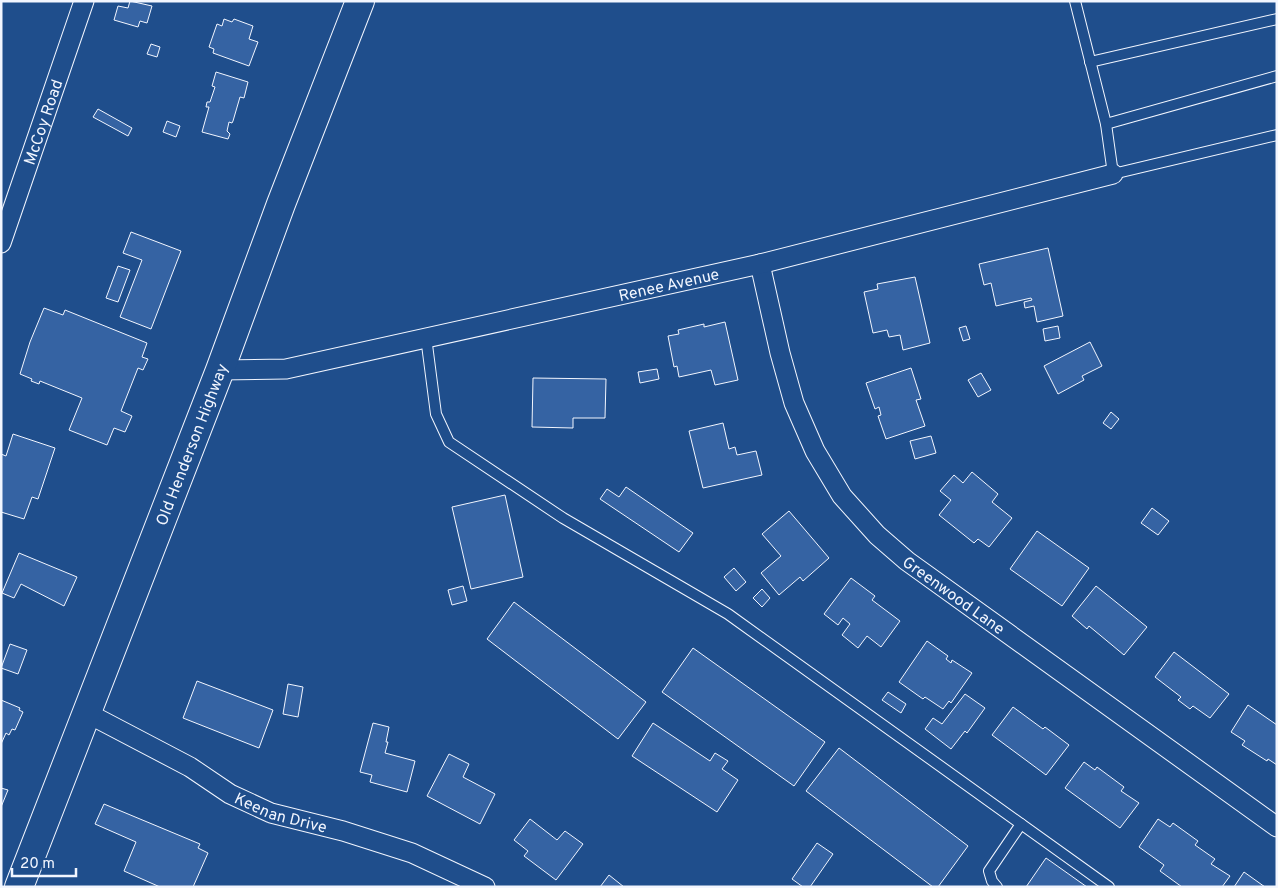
<svg xmlns="http://www.w3.org/2000/svg" width="1278" height="888" font-family="Overpass,sans-serif">
<rect width="100%" height="100%" fill="#1f4e8c"/>
<g fill="#3563a3" stroke="#f2f6ff">
<path d="M130,1L152,6L147,23L140,21L138,27L114,20L118,6L128,8Z"/>
<path d="M224,19L232,22L234,19L253,26L249,39L258,42L249,66L213,53L214,49L209,47L217,24L222,26Z"/>
<path d="M151,44L160,47L157,57L147,54Z"/>
<path d="M216,72L248,82L244,98L240,97L233,121L232,123L229,122L227,131L230,134L228,139L202,132L209,107H206L207,102H210L215,87L212,86Z"/>
<path d="M98,109L132,128L128,136L93,117Z"/>
<path d="M167,121L180,126L176,137L163,132Z"/>
<path d="M131,232L181,251L151,329L120,317L142,260L123,253Z"/>
<path d="M1048,248L1063,316L1037,322L1034,306L1025,308L1024,302L1032,300L1031,298L996,306L991,283L984,285L979,264Z"/>
<path d="M118,266L130,270L118,302L106,298Z"/>
<path d="M915,277L930,343L903,350L900,335L889,337L887,330L873,333L864,292L878,289L877,284Z"/>
<path d="M44,308L63,315L65,310L147,343L142,357L148,359L143,370L138,368L121,411L132,416L125,432L114,428L107,445L69,430L82,398L40,381L39,384L31,381L32,379L20,374L30,342Z"/>
<path d="M725,322L738,380L715,385L711,370L679,377L677,366L674,367L668,336L679,334L678,330L704,324V327Z"/>
<path d="M966,326L970,339L963,341L959,328Z"/>
<path d="M1058,326L1060,338L1045,341L1043,329Z"/>
<path d="M1090,342L1102,366L1082,376L1084,380L1058,394L1044,366Z"/>
<path d="M911,368L921,399L916,400L925,426L886,439L878,416L881,415L879,407L875,409L866,383Z"/>
<path d="M657,369L659,379L640,383L638,372Z"/>
<path d="M981,373L991,390L978,397L968,380Z"/>
<path d="M533,378L606,379L605,418H573V428L532,427Z"/>
<path d="M1111,412L1119,419L1111,429L1103,423Z"/>
<path d="M723,423L729,449L735,447L737,455L756,451L762,475L703,488L689,431Z"/>
<path d="M13,434L55,448L38,499L32,497L24,519L1,512V454L6,456Z"/>
<path d="M931,436L936,453L915,459L910,441Z"/>
<path d="M972,472L998,494L992,502L1012,518L989,547L978,539L974,543L939,515L951,500L940,491L954,475L963,483Z"/>
<path d="M626,487L693,533L679,552L600,499L607,489L619,497Z"/>
<path d="M505,495L523,577L471,589L452,507Z"/>
<path d="M1152,508L1169,521L1158,535L1141,523Z"/>
<path d="M789,511L829,558L803,581L800,577L779,595L761,573L781,556L762,534Z"/>
<path d="M1037,531L1089,568L1062,606L1010,569Z"/>
<path d="M19,553L77,577L64,606L21,584L14,598L2,593Z"/>
<path d="M734,568L746,582L736,591L724,577Z"/>
<path d="M851,578L875,596L872,600L900,621L881,647L867,636L858,648L842,635L850,624L843,618L838,625L824,614Z"/>
<path d="M463,586L467,601L452,605L448,590Z"/>
<path d="M1096,586L1147,627L1124,655L1089,626L1087,629L1072,616Z"/>
<path d="M762,589L770,598L762,607L753,598Z"/>
<path d="M514,602L646,702L618,739L487,639Z"/>
<path d="M927,641L948,656L946,659L951,663L952,660L972,673L951,703L949,701L943,709L925,697L923,699L899,682Z"/>
<path d="M10,644L27,650L18,674L1,668Z"/>
<path d="M693,648L825,742L794,786L662,692Z"/>
<path d="M1174,652L1229,694L1210,718L1193,706L1190,709L1178,700L1181,697L1155,677Z"/>
<path d="M197,681L273,710L259,748L183,718Z"/>
<path d="M288,684L303,687L298,717L283,714Z"/>
<path d="M888,692L906,704L901,713L882,700Z"/>
<path d="M965,694L985,708L967,733L965,731L951,749L925,729L933,718L942,724Z"/>
<path d="M1,700L20,708L19,710L23,712L15,730L12,729L9,735L6,733L1,744Z"/>
<path d="M1248,705L1277,725V765L1268,759L1267,761L1242,745L1245,741L1231,732Z"/>
<path d="M1013,707L1043,729L1045,727L1069,745L1046,775L992,735Z"/>
<path d="M373,723L389,727L386,742H388L385,753L415,761L407,792L370,782L372,775L360,772Z"/>
<path d="M653,723L710,761L715,753L728,761L722,769L738,780L717,812L632,756Z"/>
<path d="M839,748L968,846L938,887H933L806,791Z"/>
<path d="M449,754L469,764L463,777L495,794L480,824L427,796Z"/>
<path d="M1084,762L1095,770L1097,767L1124,787L1121,791L1139,803L1120,828L1065,788Z"/>
<path d="M1,788L8,790L1,807Z"/>
<path d="M104,804L200,844L198,848L208,853L193,887H160L124,871L136,842L95,824Z"/>
<path d="M530,819L557,840L565,831L583,844L556,880L524,856L528,851L514,840Z"/>
<path d="M1158,819L1170,827L1173,823L1198,841L1195,845L1215,859L1211,864L1230,876L1222,887H1182L1160,871L1164,865L1139,847Z"/>
<path d="M817,843L833,854L810,887H803L792,879Z"/>
<path d="M1046,858L1087,887H1026Z"/>
<path d="M1244,872L1265,887H1234Z"/>
<path d="M609,875L624,887H600Z"/>
</g>
<g fill="none" stroke-linecap="round" stroke-linejoin="round">
<g stroke="#f2f6ff" stroke-width="12">
<g id="lane">
<path d="M1075,1L1106,124L1113,174L1277,135"/>
<path d="M1090,62L1277,19"/>
<path d="M1106,124L1277,76"/>
<path d="M426,337L436,414L449,442L563,518L728,614L1109,887"/>
<path d="M997,887L992,881L989,871L1021,824"/>
</g>
</g>
<g stroke="#f2f6ff" stroke-width="21">
<g id="street">
<path id="s1" d="M1,243L84,1"/>
<path id="s2" d="M760,264L780,353L794,403L815,451L842,496L877,535L907,561L1277,827"/>
<path id="s3" d="M220,370L286,369L760,264L1113,174"/>
<path id="s4" d="M87,713L190,767L230,794L271,813L343,831L412,853L485,887"/>
</g>
</g>
<g stroke="#f2f6ff" stroke-width="30">
<g id="secondary">
<path id="s5" d="M19,887L220,370L281,204L360,1"/>
</g>
</g>
<use href="#lane" stroke="#1f4e8c" stroke-width="10"/>
<use href="#street" stroke="#1f4e8c" stroke-width="19"/>
<use href="#secondary" stroke="#1f4e8c" stroke-width="28"/>
</g>
<g text-anchor="middle" stroke-width="4" stroke-linejoin="round" paint-order="stroke">
<g font-size="16" fill="#f2f6ff" stroke="#1f4e8c">
<text dy="6" stroke="none"><textPath href="#s1" startOffset="128">McCoy Road</textPath></text>
<text dy="6" stroke="none"><textPath href="#s3" startOffset="458">Renee Avenue</textPath></text>
<text dy="6" stroke="none"><textPath href="#s5" startOffset="475">Old Henderson Highway</textPath></text>
<text dy="6" stroke="none"><textPath href="#s2" startOffset="398">Greenwood Lane</textPath></text>
<text dy="6" stroke="none"><textPath href="#s4" startOffset="219">Keenan Drive</textPath></text>
</g>
</g>
<rect width="1278" height="888" fill="none" stroke="#f2f6ff" stroke-width="5"/>
<path d="M12 868v8h64v-8" fill="none" stroke="#f2f6ff" stroke-width="2.5"/>
<text x="20" y="868" font-size="15" fill="#f2f6ff" stroke="#1f4e8c" stroke-width="4" paint-order="stroke">20 m</text>
</svg>
